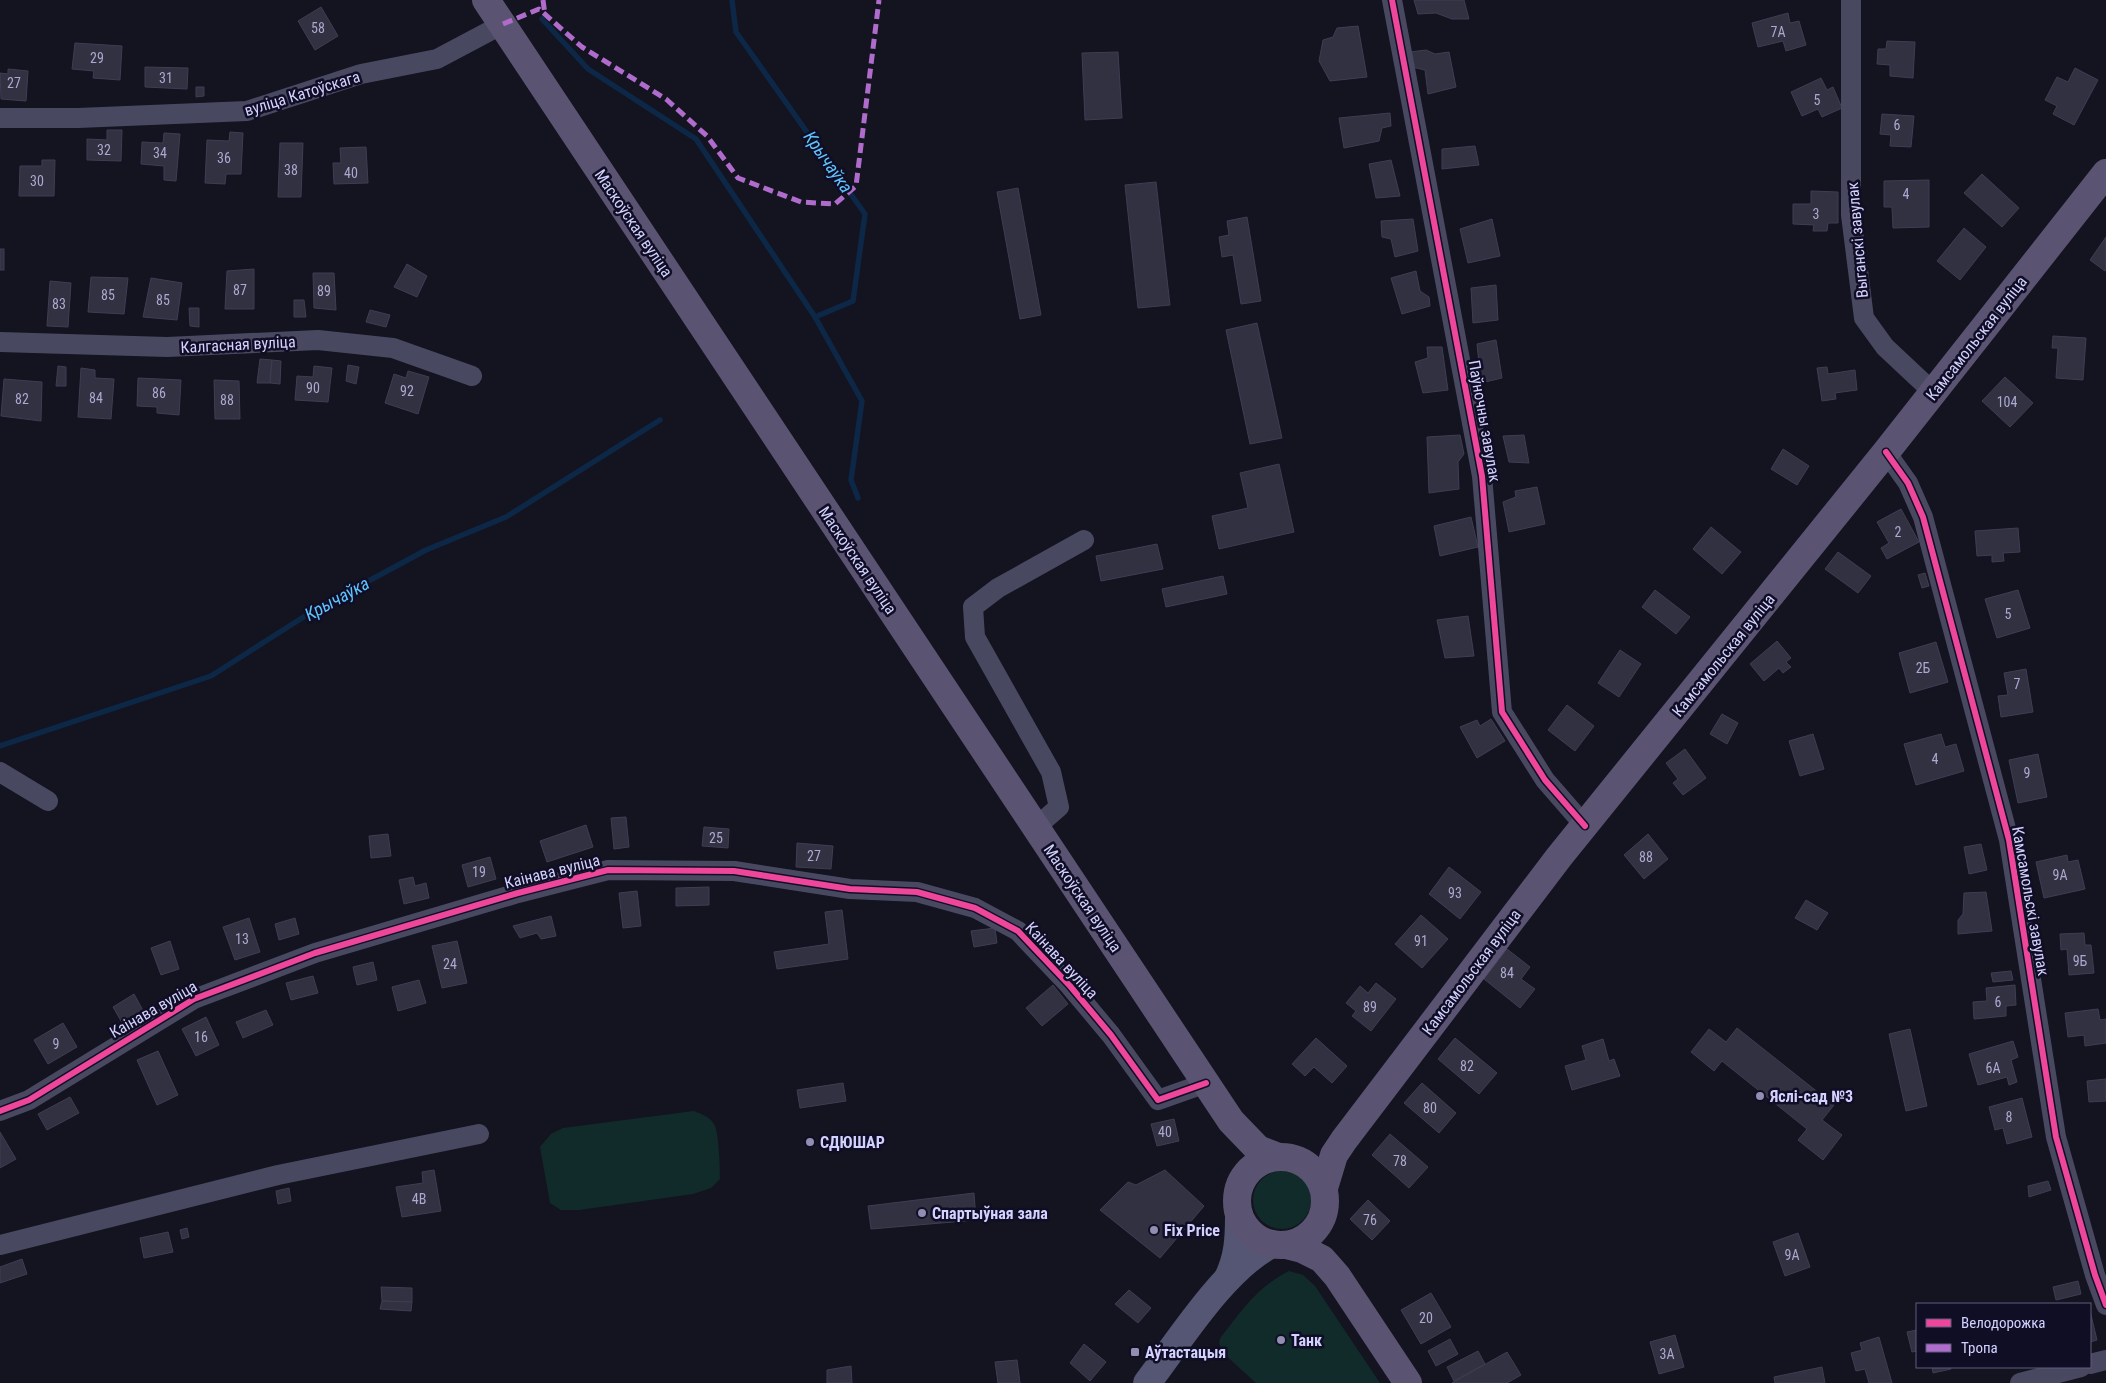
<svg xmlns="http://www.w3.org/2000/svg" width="2106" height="1383" font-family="'Roboto Condensed',sans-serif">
<rect width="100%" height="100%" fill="#141320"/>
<g fill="#112b2a">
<path d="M694,1111C701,1114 710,1117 714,1124C719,1132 720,1168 720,1179L711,1188L693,1194L579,1210H561L550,1203L540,1147L551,1134L563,1128Z"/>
<circle cx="1282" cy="1200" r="29"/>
<path d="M1289,1271L1303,1275L1315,1286L1380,1383H1256L1222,1352L1219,1342L1221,1337C1243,1309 1256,1288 1289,1271Z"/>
</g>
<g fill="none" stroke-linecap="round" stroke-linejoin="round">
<g stroke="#0d2747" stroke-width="5.5">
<path d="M732,0L736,32L865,214L853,301L815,317"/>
<path d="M542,19L588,69L696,139L815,317L862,401L851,480L858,498"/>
<path d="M0,746L211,676L313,611L426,550L506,517L660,420"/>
</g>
</g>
<g fill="#323142" stroke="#3f3d53">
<path d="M1414,0H1464L1469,19H1452L1436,13L1418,14Z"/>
<path d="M321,7L338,36L315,50L298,21Z"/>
<path d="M1788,13L1790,23L1799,21L1806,45L1786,51L1783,41L1758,47L1752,23Z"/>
<path d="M1358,26L1367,77L1330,81L1319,61L1323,40L1333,37L1337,28Z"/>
<path d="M1887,41L1915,42L1913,78L1890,76V65L1877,64L1878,49H1886Z"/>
<path d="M75,43L122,46L120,80L93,78L94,71L72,69Z"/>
<path d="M1426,50L1435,54L1449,52L1456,87L1428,94L1425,70L1412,67L1410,52Z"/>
<path d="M1118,52L1122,118L1085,120L1082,53Z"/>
<path d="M145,67L188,68L187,89L145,87Z"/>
<path d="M2075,68L2098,80L2074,125L2053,114L2057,106L2045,100L2057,77L2068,82Z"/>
<path d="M8,69L28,71L26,101L1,99L0,73L8,74Z"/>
<path d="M1821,78L1827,90L1833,87L1842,108L1822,117L1818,109L1802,116L1791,92Z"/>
<path d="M196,87H204V96L196,97Z"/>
<path d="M1390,113L1391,126L1382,128L1379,141L1344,148L1339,118Z"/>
<path d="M1882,114L1914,116L1911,147L1890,146L1891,135L1880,134Z"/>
<path d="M107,130H122L121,161L87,160V139L107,140Z"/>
<path d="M230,132L243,133L241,174H226L225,184L205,183L207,140L229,141Z"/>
<path d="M164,133L180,134L176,181L164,180V166L141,164L142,142L163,143Z"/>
<path d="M280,143H303L301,197H278Z"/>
<path d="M1475,146L1479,165L1442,169V149Z"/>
<path d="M366,147L368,183L334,184L333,163H341L340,148Z"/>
<path d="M42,160H55L54,196H19L20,166H42Z"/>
<path d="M1391,160L1400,196L1376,198L1369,164Z"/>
<path d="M1982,174L2019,208L2002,227L1964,193Z"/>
<path d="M1929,180V227L1893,228L1892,207H1884V181Z"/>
<path d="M1156,182L1170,305L1138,308L1125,185Z"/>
<path d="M1018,188L1041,315L1020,319L997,192Z"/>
<path d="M1811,191L1838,192V223H1828L1827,231H1813L1814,225L1793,224V204H1811Z"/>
<path d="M1247,217L1261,301L1241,304L1233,255L1222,257L1219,237L1229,235L1227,221Z"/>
<path d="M1413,219L1418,251L1395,257L1391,239L1382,237L1381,221Z"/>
<path d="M1492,219L1500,256L1468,263L1460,229Z"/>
<path d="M1964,228L1986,247L1960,280L1937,261Z"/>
<path d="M2106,237V269L2105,271L2090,260Z"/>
<rect x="0" y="249" width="4" height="21"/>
<path d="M407,264L427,276L417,297L394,287Z"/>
<path d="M254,269V309H225L227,271Z"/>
<path d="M1416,271L1420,291L1429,297L1430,306L1402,314L1391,278Z"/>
<path d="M313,273H334L336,310L314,308Z"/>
<path d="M91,277L128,278L124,314L88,312Z"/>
<path d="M151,278L182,283L177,320L143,317Z"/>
<path d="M50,281L71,283L68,327L47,326Z"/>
<path d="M1496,285L1498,320L1473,323L1471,288Z"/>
<path d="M294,300H304L306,317H294Z"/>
<path d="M189,308H199V327L190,326Z"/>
<path d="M370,310L390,315L386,327L366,322Z"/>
<path d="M1257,323L1282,438L1250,444L1226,330Z"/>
<path d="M2053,336L2086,338L2083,380L2056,378L2058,348H2052Z"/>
<path d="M1496,340L1502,378L1481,383L1477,344Z"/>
<path d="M1427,347H1442L1448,390L1423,393L1415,362L1428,358Z"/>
<path d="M260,359L272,360L270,383H257Z"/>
<path d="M272,360L281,361L280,384L270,383Z"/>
<path d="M348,365L359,367L356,384L346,381Z"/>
<path d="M58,366L66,367V386H56Z"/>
<path d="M314,366L332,368L328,402L295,400L297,376L313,377Z"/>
<path d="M1827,367L1828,374L1855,370L1857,390L1835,393L1836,399L1822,401L1817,368Z"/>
<path d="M81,368L95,370V378L114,379L111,419L78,417Z"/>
<path d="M408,371L429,377L418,414L385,403L394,374L406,378Z"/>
<path d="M2005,377L2033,403L2010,427L1982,401Z"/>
<path d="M138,378L181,380L179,415L157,413V407L137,406Z"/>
<path d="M4,379L42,382L41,421L1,416Z"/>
<path d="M214,380L239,381L240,419H215Z"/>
<path d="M1460,435L1464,454L1458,462L1459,489L1429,493L1427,437Z"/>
<path d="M1524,435L1529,463L1509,462L1503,436Z"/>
<path d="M1783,449L1809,466L1797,485L1771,469Z"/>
<path d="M1279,464L1294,532L1219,549L1212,516L1248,508L1240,473Z"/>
<path d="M1537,487L1545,524L1509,532L1503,502L1516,497L1515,491Z"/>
<path d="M1901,509L1919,542L1887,559L1881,548L1889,543L1877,522Z"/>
<path d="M1471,517L1478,547L1440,556L1434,526Z"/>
<path d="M1711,527L1741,552L1722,574L1693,549Z"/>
<path d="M2018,528L2020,552L2003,553L2004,561L1992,562V555L1977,556L1975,531Z"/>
<path d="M1157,544L1163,569L1101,581L1096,556Z"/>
<path d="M1838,552L1871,576L1858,593L1825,569Z"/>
<path d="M1925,573L1929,586L1922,588L1918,575Z"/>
<path d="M1223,576L1227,594L1166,607L1162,589Z"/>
<path d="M1655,590L1690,617L1676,634L1642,607Z"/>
<path d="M2018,590L2030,628L1997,638L1985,599Z"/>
<path d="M1468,616L1474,656L1445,658L1437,620Z"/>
<path d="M1777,641L1791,658L1786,662L1791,667L1783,673L1779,668L1764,681L1750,664Z"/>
<path d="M1936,642L1948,682L1910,693L1899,653Z"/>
<path d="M1620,650L1641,664L1619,697L1598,683Z"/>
<path d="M2026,669L2033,712L2001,717L1998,696L2008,695L2004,673Z"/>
<path d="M1567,705L1594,726L1575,751L1548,730Z"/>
<path d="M1722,714L1738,723L1727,744L1710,734Z"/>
<path d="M1491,719L1505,741L1477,758L1460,727L1477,720L1480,726Z"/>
<path d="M1813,734L1824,769L1800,776L1789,741Z"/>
<path d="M1941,734L1945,747L1956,744L1964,771L1916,785L1904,744Z"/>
<path d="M1685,749L1706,778L1683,795L1673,783L1678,779L1666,763Z"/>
<path d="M2038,754L2047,797L2018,803L2009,760Z"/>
<path d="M626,817L629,847L614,849L611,818Z"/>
<path d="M586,825L593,847L547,862L540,841Z"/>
<path d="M704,827L729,829L728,848L702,846Z"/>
<path d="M388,834L391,856L371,858L369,836Z"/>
<path d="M1648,834L1668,859L1644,879L1624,855Z"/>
<path d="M797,843L833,846L831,869L796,867Z"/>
<path d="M1981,844L1987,870L1969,874L1964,847Z"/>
<path d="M2067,855L2068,862L2078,860L2085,889L2044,898L2036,862Z"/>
<path d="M490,857L496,879L468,887L462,865Z"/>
<path d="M1449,867L1481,892L1460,919L1429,894Z"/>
<path d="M413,877L415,886L426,883L429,898L404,904L399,880Z"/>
<path d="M709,887V905L676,906V888Z"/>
<path d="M637,891L641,926L623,928L619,893Z"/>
<path d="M1986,892L1992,931L1958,934V920L1963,914L1964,893Z"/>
<path d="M1806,900L1828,913L1817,930L1795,918Z"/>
<path d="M842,910L848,959L777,969L774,952L829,944L825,912Z"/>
<path d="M1421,915L1448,939L1422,968L1395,944Z"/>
<path d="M551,916L556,936L541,939L537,933L520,938L513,926Z"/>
<path d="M249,918L260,952L235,960L223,927Z"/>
<path d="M295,918L299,934L279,940L275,924Z"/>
<path d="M995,928L997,943L974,947L971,931Z"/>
<path d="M2084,933L2085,945H2091L2094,973L2069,975L2067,949L2061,950L2060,934Z"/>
<path d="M170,941L179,969L161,975L151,948Z"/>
<path d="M457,941L467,983L442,988L432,946Z"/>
<path d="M1507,949L1530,967L1521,979L1535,989L1520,1008L1484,979Z"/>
<path d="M373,962L377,980L357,985L353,967Z"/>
<path d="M2011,971L2013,980L1993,982L1991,973Z"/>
<path d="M313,976L318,993L291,1000L286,983Z"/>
<path d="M419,980L426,1003L398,1011L392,987Z"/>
<path d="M1376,983L1396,999L1371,1031L1352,1016L1356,1011L1346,1003L1360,986L1368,993Z"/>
<path d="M1053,985L1068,1004L1042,1026L1026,1008Z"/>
<path d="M2015,985L2016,1005L2006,1006V1016L1974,1019L1973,1002L1987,1001L1986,988Z"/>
<path d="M134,994L145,1014L124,1026L113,1007Z"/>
<path d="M2098,1009L2100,1020L2106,1019V1043L2085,1046L2084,1035L2068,1037L2065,1013Z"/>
<path d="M266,1010L273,1025L243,1038L236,1022Z"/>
<path d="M206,1017L219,1045L196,1056L182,1029Z"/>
<path d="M63,1023L77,1047L48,1064L34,1040Z"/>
<path d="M1737,1028L1834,1105L1822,1120L1842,1135L1823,1160L1798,1140L1807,1129L1722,1061L1714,1071L1691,1052L1709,1029L1726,1042Z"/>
<path d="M1910,1029L1927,1106L1906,1111L1889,1034Z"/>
<path d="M1316,1038L1347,1066L1332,1083L1314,1067L1305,1076L1292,1064Z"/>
<path d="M1455,1038L1497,1073L1479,1094L1438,1059Z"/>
<path d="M1603,1039L1609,1061L1614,1059L1620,1076L1572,1090L1565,1066L1586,1060L1582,1046Z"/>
<path d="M2013,1041L2018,1057L2011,1060L2017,1082L2009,1085L2007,1077L1978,1085L1969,1054Z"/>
<path d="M158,1051L178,1095L157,1105L137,1060Z"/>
<path d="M2106,1079V1101L2089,1102L2087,1081Z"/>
<path d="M843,1083L846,1101L800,1108L797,1090Z"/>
<path d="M1422,1083L1456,1113L1439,1133L1404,1103Z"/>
<path d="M70,1097L79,1113L47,1130L38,1114Z"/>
<path d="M2022,1098L2032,1137L2007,1144L2003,1128L1995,1130L1989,1107Z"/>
<path d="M1174,1119L1179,1141L1157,1146L1151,1124Z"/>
<path d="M0,1132L16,1159L0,1168Z"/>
<path d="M1390,1134L1428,1167L1409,1188L1372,1155Z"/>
<path d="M434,1170L441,1211L402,1217L396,1187L423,1183L422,1172Z"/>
<path d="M1165,1170L1204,1206L1160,1258L1100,1210L1128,1182L1136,1185Z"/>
<path d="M2048,1181L2051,1190L2029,1197L2028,1186Z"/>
<path d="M289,1188L291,1201L278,1204L276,1191Z"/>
<path d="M974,1193L976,1220L871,1229L868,1206Z"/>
<path d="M1368,1200L1390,1221L1372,1240L1350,1219Z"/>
<path d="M187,1228L189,1237L182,1239L180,1230Z"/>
<path d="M168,1232L173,1252L144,1258L140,1238Z"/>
<path d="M1798,1233L1810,1267L1785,1276L1773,1242Z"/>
<path d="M22,1259L27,1274L0,1283V1267Z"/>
<path d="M2078,1281L2081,1294L2056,1300L2053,1287Z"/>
<path d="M381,1287L412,1288V1302L382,1301Z"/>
<path d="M1129,1290L1151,1308L1138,1323L1115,1304Z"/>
<path d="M1431,1293L1451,1327L1421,1344L1401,1310Z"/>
<path d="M382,1301L412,1302L411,1311L380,1309Z"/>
<path d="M2090,1311L2097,1340L2090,1342Z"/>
<path d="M1917,1330V1351L1912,1352L1907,1332Z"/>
<path d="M1675,1335L1684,1367L1659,1374L1650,1342Z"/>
<path d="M1879,1337L1892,1383H1869L1865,1369L1856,1371L1851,1353L1862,1350L1860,1343Z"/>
<path d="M1450,1339L1458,1354L1436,1366L1428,1351Z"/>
<path d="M1084,1344L1106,1362L1090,1381L1070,1363Z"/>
<path d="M1478,1351L1485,1364L1454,1381L1447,1367Z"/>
<path d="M1507,1352L1521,1375L1507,1383H1452Z"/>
<path d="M1017,1360L1020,1383H998L995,1362Z"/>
<path d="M851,1366L852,1383H827V1370Z"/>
<path d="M1822,1367L1825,1383H1775L1774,1377Z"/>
<path d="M1932,1367H1950L1951,1369L1933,1373Z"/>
</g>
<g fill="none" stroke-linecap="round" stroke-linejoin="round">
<g stroke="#484961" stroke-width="20">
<path d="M1392,0L1482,476L1502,712L1545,780L1585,826"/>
<path d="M1851,0V215L1864,318L1885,347L1933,392"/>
<path d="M0,118H78L247,111L361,74L437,59L503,24"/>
<path d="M0,342L167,347L318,340L393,348L472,376"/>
<path d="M1886,452L1908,483L1923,517L2009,840L2056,1137L2095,1275L2106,1305"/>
<path d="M0,772L48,801"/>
<path d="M1036,827L1059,807L1051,772L975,637L973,607L998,588L1084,540"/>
<path d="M0,1111L29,1100L194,999L315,953L518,893L608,870L734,871L850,889L917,892L975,908L1018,931L1070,986L1111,1035L1158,1100L1206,1083"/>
<path d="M0,1245L278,1175L479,1134"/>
<path d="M2090,1364L2106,1360"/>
<path d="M2020,1383L2081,1367"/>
</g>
<g stroke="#555673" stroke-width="28">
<path d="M1228,1278C1238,1257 1239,1239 1239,1216"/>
<path d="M1147,1383C1180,1340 1224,1268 1272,1244"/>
</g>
<g stroke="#5b5372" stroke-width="28">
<path d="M486,0L1231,1121L1258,1149L1276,1156"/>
<circle cx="1281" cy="1201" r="44"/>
<path d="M1324,1188L1334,1155L1344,1140L1559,857L1886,452L2106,173"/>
<path d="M1286,1245L1302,1249L1322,1259L1337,1276L1408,1383"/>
</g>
<g stroke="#b06ccc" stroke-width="5" stroke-dasharray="10 5" stroke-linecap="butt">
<path d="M543,0L545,15"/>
<path d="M503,24L539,9L582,47L666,99L707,136L738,178L801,202L835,204L856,186L879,0"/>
</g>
<g stroke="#100e25" stroke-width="9">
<g id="cycleway">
<path d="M1392,0L1482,476L1502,712L1545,780L1585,826"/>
<path d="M1886,452L1908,483L1923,517L2009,840L2056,1137L2095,1275L2106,1305"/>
<path d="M0,1111L29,1100L194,999L315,953L518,893L608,870L734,871L850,889L917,892L975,908L1018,931L1070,986L1111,1035L1158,1100L1206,1083"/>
</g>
</g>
<use href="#cycleway" stroke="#ed469a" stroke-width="6"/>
</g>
<g fill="#908eb1" stroke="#100e25" stroke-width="2">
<circle cx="1760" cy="1096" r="5"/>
<circle cx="810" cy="1142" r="5"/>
<circle cx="922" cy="1213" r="5"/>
<circle cx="1154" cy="1230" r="5"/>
<circle cx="1281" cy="1340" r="5"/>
<rect x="1130" y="1347" width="10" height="10" rx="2.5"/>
</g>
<g text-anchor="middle" stroke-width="5" stroke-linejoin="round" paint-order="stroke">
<g font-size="14" fill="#aba9d0">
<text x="318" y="33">58</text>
<text x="1778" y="37">7А</text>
<text x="97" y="63">29</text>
<text x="166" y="83">31</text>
<text x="14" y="88">27</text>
<text x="1817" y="105">5</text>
<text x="1897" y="130">6</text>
<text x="104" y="155">32</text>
<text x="160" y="158">34</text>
<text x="224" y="163">36</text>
<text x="291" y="175">38</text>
<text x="351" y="178">40</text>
<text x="37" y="186">30</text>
<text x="1906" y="199">4</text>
<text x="1816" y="219">3</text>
<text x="240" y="295">87</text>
<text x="324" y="296">89</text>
<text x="108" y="300">85</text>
<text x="163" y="305">85</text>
<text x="59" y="309">83</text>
<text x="313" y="393">90</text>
<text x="407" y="396">92</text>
<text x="159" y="398">86</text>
<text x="96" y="403">84</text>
<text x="22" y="404">82</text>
<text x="227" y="405">88</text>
<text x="2007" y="407">104</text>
<text x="1898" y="537">2</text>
<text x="2008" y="619">5</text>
<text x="1923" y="673">2Б</text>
<text x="2017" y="689">7</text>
<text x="1935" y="764">4</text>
<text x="2027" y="778">9</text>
<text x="716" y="843">25</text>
<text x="814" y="861">27</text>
<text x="1646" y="862">88</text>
<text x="479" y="877">19</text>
<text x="2060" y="880">9А</text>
<text x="1455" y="898">93</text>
<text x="242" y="944">13</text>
<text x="1421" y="946">91</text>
<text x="2080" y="966">9Б</text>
<text x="450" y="969">24</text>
<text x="1507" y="978">84</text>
<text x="1998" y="1007">6</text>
<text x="1370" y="1012">89</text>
<text x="201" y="1042">16</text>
<text x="56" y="1049">9</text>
<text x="1467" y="1071">82</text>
<text x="1993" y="1073">6А</text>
<text x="1430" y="1113">80</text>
<text x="2009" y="1122">8</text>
<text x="1165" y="1137">40</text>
<text x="1400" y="1166">78</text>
<text x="419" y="1204">4В</text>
<text x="1370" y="1225">76</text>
<text x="1792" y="1260">9А</text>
<text x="1426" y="1323">20</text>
<text x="1667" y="1359">3А</text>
</g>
<g font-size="16" fill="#d3d1ff" stroke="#100e25">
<text transform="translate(302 93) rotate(-17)" y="6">вуліца Катоўскага</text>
<text transform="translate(634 223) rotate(56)" y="6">Маскоўская вуліца</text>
<text transform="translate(1857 240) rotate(-95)" y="6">Выганскі завулак</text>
<text transform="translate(1976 338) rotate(-52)" y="6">Камсамольская вуліца</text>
<text transform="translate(238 344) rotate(-3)" y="6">Калгасная вуліца</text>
<text transform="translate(1485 421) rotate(80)" y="6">Паўночны завулак</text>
<text transform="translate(858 560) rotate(56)" y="6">Маскоўская вуліца</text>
<text transform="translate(1723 655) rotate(-51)" y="6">Камсамольская вуліца</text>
<text transform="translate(552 871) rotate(-14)" y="6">Каінава вуліца</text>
<text transform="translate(1083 898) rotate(56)" y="6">Маскоўская вуліца</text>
<text transform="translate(2031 901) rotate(80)" y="6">Камсамольскі завулак</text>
<text transform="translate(1062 960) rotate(47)" y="6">Каінава вуліца</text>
<text transform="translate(1471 972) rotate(-53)" y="6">Камсамольская вуліца</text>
<text transform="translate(153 1009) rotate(-30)" y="6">Каінава вуліца</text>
</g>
<g font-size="16" font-weight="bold" fill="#d3d1ff" stroke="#100e25" text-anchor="start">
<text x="1770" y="1102">Яслі-сад №3</text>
<text x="820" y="1148">СДЮШАР</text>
<text x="932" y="1219">Спартыўная зала</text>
<text x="1164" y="1236">Fix Price</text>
<text x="1291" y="1346">Танк</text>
<text x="1145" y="1358">Аўтастацыя</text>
</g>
<g font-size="18" font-style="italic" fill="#5fc3ff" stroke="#100e25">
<text transform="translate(828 162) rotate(55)" y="6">Крычаўка</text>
<text transform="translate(337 599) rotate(-29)" y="6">Крычаўка</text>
</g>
</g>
<rect x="1916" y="1303" width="175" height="65" fill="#100e25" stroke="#5e5c7c"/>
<rect x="1926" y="1319" width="25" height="8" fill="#ed469a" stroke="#5e5c7c"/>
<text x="1961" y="1328" font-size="15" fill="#d3d1ff">Велодорожка</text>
<rect x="1926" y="1344" width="25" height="8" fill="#b06ccc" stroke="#5e5c7c"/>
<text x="1961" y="1353" font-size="15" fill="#d3d1ff">Тропа</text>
</svg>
